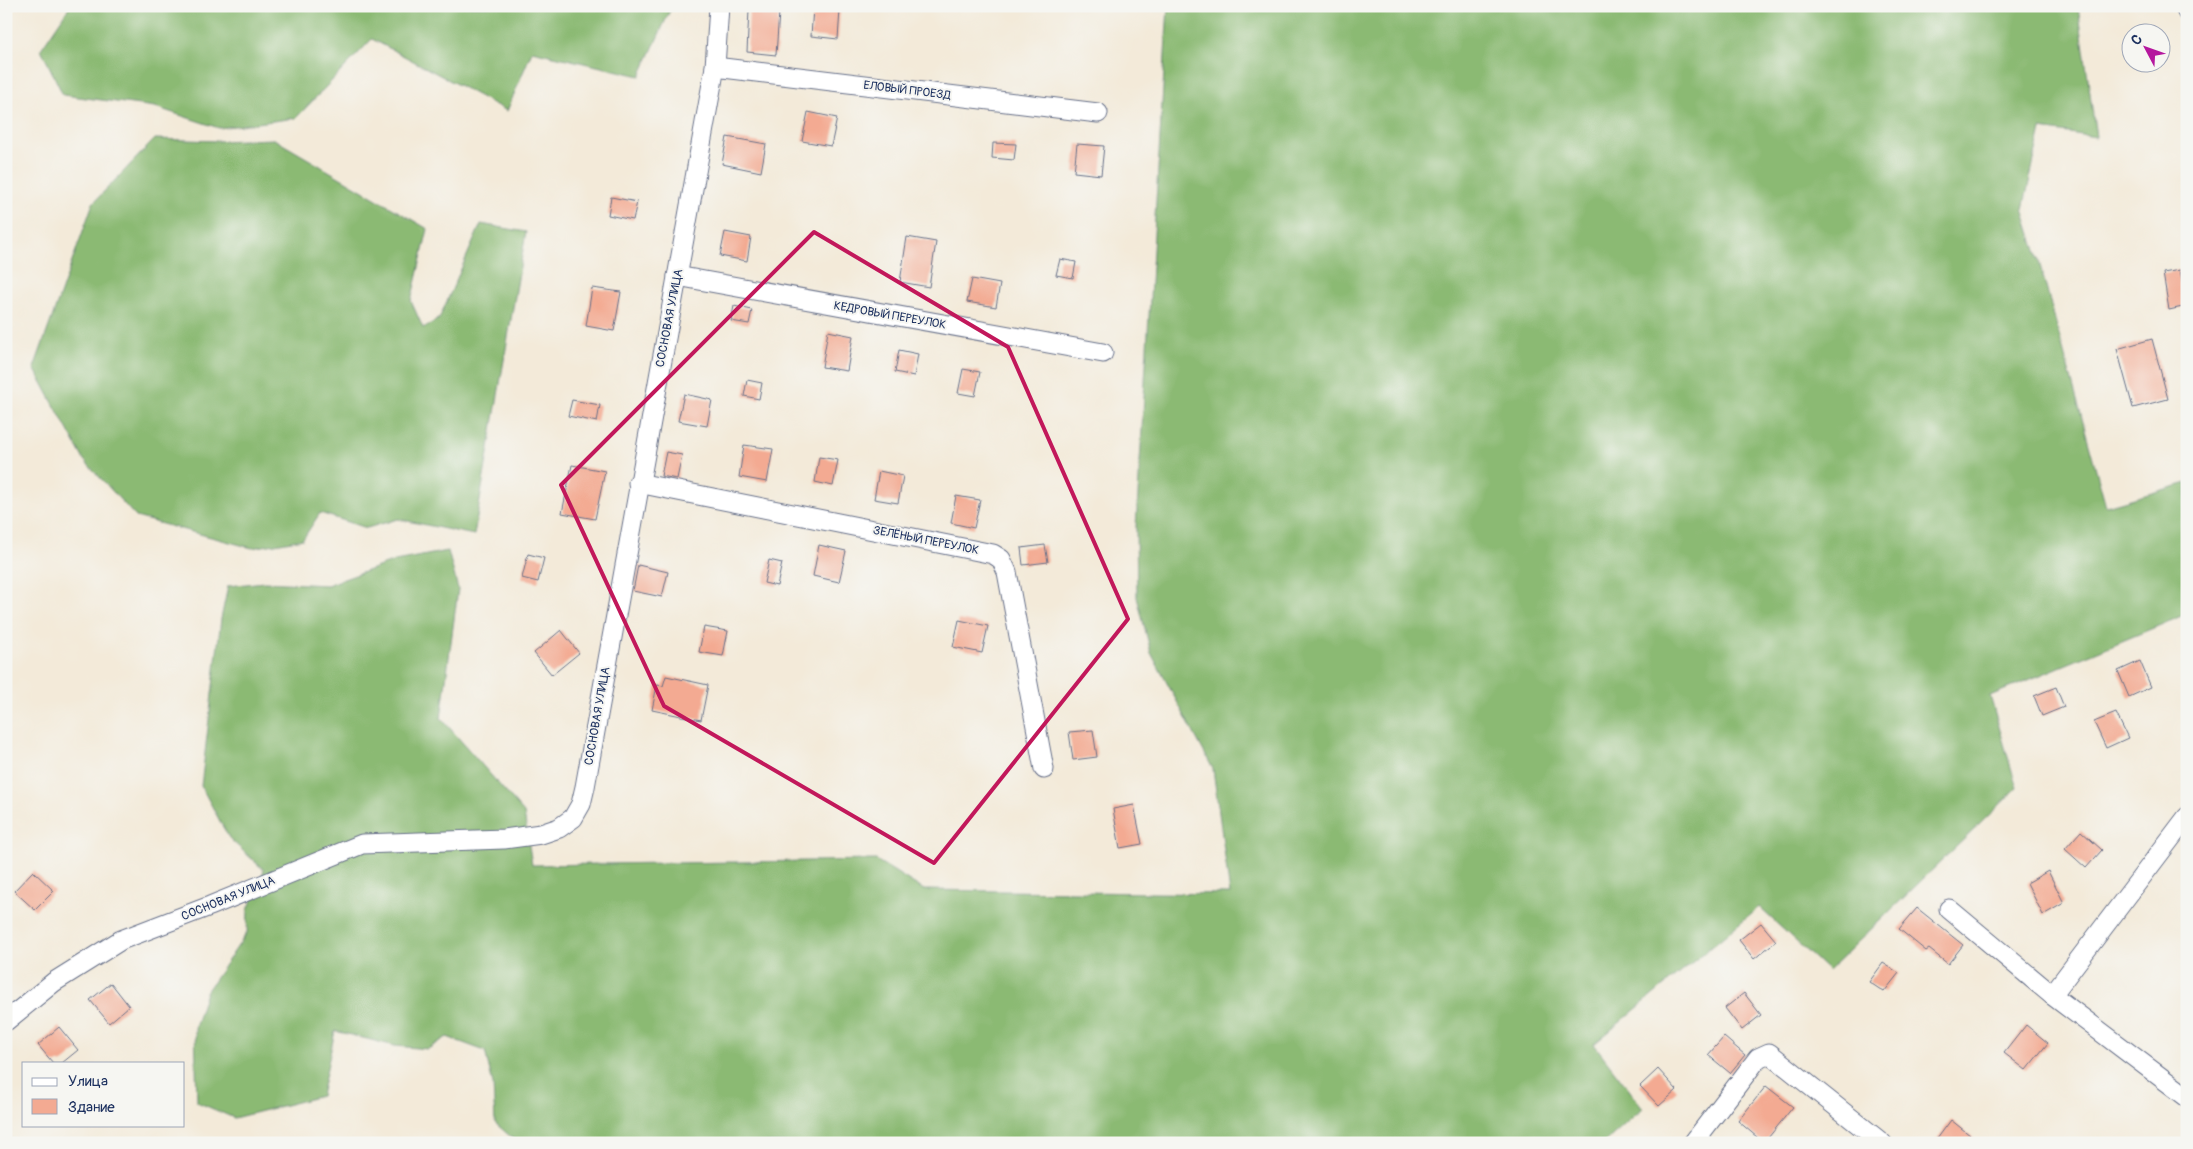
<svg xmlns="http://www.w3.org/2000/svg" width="2193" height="1149" font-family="Pangolin,sans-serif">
<rect width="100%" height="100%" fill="#f6f6f2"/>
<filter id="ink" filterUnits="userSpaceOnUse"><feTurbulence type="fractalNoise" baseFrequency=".02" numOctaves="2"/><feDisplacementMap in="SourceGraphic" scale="10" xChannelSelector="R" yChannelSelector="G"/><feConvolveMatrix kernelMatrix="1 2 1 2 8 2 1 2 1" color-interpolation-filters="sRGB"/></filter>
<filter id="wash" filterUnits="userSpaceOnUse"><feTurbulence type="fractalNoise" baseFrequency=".0096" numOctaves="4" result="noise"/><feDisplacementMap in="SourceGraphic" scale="20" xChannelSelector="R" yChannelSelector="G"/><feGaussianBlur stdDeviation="1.12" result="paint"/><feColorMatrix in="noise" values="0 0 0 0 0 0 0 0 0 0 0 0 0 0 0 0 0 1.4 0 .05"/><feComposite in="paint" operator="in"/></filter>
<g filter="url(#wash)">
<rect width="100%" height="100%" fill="#f3ead9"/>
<g fill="#8bba73" stroke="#537468">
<path d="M70,6H672L640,76L532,51L507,111L372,39L296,118L219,128L155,107L63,95L41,49Z"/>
<path d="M1168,6H2078L2096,137L2041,129L2023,209L2035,247L2106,506L2187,483V614L1990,696L2017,788L1828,971L1759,907L1594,1044L1643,1108L1604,1143H518L495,1123L493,1084L485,1051L447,1037L428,1049L395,1046L335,1031L321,1096L234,1118L197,1102L195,1028L206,992L247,933L248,910L264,870L229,838L201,786L221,619L228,586L264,582L327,585L395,561L448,551L458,589L441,718L524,813L532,865L876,860L924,890L1230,894L1213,769L1151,653L1137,597L1136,527Z"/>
<path d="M155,139L218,141L274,139L428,229L411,301L423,328L439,319L481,224L526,232L474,535L398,519L367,528L320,513L303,539L252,548L136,517L84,460L34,368L93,203Z"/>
</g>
<g id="blocks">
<g fill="#f3aa92">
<path d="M813,8L840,10L838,39L811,36Z"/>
<path d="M749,10L779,12L776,55L747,52Z"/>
<path d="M808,112L837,118L831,146L802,141Z"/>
<path d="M727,137L766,144L761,172L722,164Z"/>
<path d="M993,143L1016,144L1014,160L992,158Z"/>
<path d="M1077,144L1104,146L1101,175L1074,172Z"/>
<path d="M611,197L637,202L633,220L608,215Z"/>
<path d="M725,232L751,237L747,261L720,256Z"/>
<path d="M907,237L936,242L929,287L900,282Z"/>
<path d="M1060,259L1076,262L1073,278L1056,275Z"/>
<path d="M2180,270L2187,306L2169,310L2163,273Z"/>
<path d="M972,279L1000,284L996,307L967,302Z"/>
<path d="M592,288L621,292L614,331L586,326Z"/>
<path d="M734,306L752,310L749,324L731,321Z"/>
<path d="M828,331L853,336L847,371L822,367Z"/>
<path d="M2152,339L2168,399L2133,408L2117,349Z"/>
<path d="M899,350L918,354L914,376L895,372Z"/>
<path d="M963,369L980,372L975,396L958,393Z"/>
<path d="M747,380L762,383L759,399L744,396Z"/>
<path d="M684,394L712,400L707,426L678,421Z"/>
<path d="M572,400L600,405L597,422L568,416Z"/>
<path d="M744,445L773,449L767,482L739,477Z"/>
<path d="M666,452L682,455L677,479L661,476Z"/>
<path d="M819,457L838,460L833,486L815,482Z"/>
<path d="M572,465L605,471L595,519L562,513Z"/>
<path d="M879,471L903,476L898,503L874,499Z"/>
<path d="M956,496L980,500L974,528L951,523Z"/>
<path d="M819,545L846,551L839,582L813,576Z"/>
<path d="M1045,545L1048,562L1023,565L1021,548Z"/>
<path d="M528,554L544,558L538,582L522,578Z"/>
<path d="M769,560L782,563L777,586L764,583Z"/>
<path d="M638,565L668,572L662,597L633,591Z"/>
<path d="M959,620L988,626L982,653L953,647Z"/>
<path d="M704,627L728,631L723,656L699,652Z"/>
<path d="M561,630L579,653L552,675L534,653Z"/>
<path d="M2140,661L2151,687L2129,697L2118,671Z"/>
<path d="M666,676L708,685L701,720L652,710L657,685L663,686Z"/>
<path d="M2056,687L2064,707L2042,716L2034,696Z"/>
<path d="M2116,713L2128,738L2106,748L2094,722Z"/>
<path d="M1093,730L1097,757L1073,760L1069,732Z"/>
<path d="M1134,805L1142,844L1120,848L1113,809Z"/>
<path d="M2081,831L2102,850L2086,868L2065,849Z"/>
<path d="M33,871L54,891L35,910L14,891Z"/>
<path d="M2048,871L2064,903L2043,915L2027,883Z"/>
<path d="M1917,908L1963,945L1948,964L1929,949L1926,951L1899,929Z"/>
<path d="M1761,923L1776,941L1754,959L1739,940Z"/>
<path d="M1883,963L1899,973L1884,992L1869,982Z"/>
<path d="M111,983L129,1006L109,1023L90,1000Z"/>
<path d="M1744,993L1761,1015L1742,1030L1725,1008Z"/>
<path d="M2026,1025L2048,1043L2026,1070L2004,1053Z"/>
<path d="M59,1027L78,1050L62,1063H53L38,1045Z"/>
<path d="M1724,1037L1745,1055L1730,1073L1708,1055Z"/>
<path d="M1658,1069L1677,1090L1659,1106L1640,1086Z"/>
<path d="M1766,1086L1793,1107L1764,1143L1738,1121Z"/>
<path d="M1951,1120L1980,1143H1934Z"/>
</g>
</g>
</g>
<g filter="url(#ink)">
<use href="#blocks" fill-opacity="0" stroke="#677089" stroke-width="1"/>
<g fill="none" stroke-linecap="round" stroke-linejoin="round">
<g stroke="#677089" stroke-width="21">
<g id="street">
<path d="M2185,6L2187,12"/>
<path d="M715,67L1098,113"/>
<path d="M677,276L1103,353"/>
<path d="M638,483L993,554L1001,559L1007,572L1044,769"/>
<path d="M1949,909L2052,995L2187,1097"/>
<path d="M2052,995L2187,817"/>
<path d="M6,1021L54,982L121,940L210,906L362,844L504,839L541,834L559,828L573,818L581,804L585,787L715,67L719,6"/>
<path d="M1693,1143L1758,1058L1769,1053L1882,1143"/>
</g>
</g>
<use href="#street" stroke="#fff" stroke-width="19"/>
</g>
</g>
<path fill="none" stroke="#c2185b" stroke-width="4" stroke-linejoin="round" d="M814,232L1008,347L1128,619L934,863L664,706L561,485Z"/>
<g text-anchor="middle" stroke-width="4" stroke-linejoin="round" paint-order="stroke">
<g font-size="12" fill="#1b2f5e" stroke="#f6f6f2">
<text transform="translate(907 90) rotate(7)" y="4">ЕЛОВЫЙ ПРОЕЗД</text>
<text transform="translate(890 315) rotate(10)" y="4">КЕДРОВЫЙ ПЕРЕУЛОК</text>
<text transform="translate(669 318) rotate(-79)" y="4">СОСНОВАЯ УЛИЦА</text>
<text transform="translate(926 540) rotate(11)" y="4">ЗЕЛЁНЫЙ ПЕРЕУЛОК</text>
<text transform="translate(597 716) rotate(-80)" y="4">СОСНОВАЯ УЛИЦА</text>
<text transform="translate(228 898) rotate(-22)" y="4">СОСНОВАЯ УЛИЦА</text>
</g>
</g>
<rect width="2193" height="1149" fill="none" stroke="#f6f6f2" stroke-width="25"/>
<rect x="22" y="1062" width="162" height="65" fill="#f6f6f2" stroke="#9ea6b7"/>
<rect x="32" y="1078" width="25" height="8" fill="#ffffff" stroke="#9ea6b7"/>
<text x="68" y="1086" font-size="15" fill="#1b2f5e">Улица</text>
<rect x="32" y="1099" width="25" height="15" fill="#f3aa92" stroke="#9ea6b7"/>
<text x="68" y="1112" font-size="15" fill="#1b2f5e">Здание</text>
<g transform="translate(2146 48) rotate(311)"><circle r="24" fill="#f6f6f2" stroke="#9ea6b7"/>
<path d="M0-4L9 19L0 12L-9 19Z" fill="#b5179e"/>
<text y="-8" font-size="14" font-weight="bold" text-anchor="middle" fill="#1b2f5e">С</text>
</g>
</svg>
